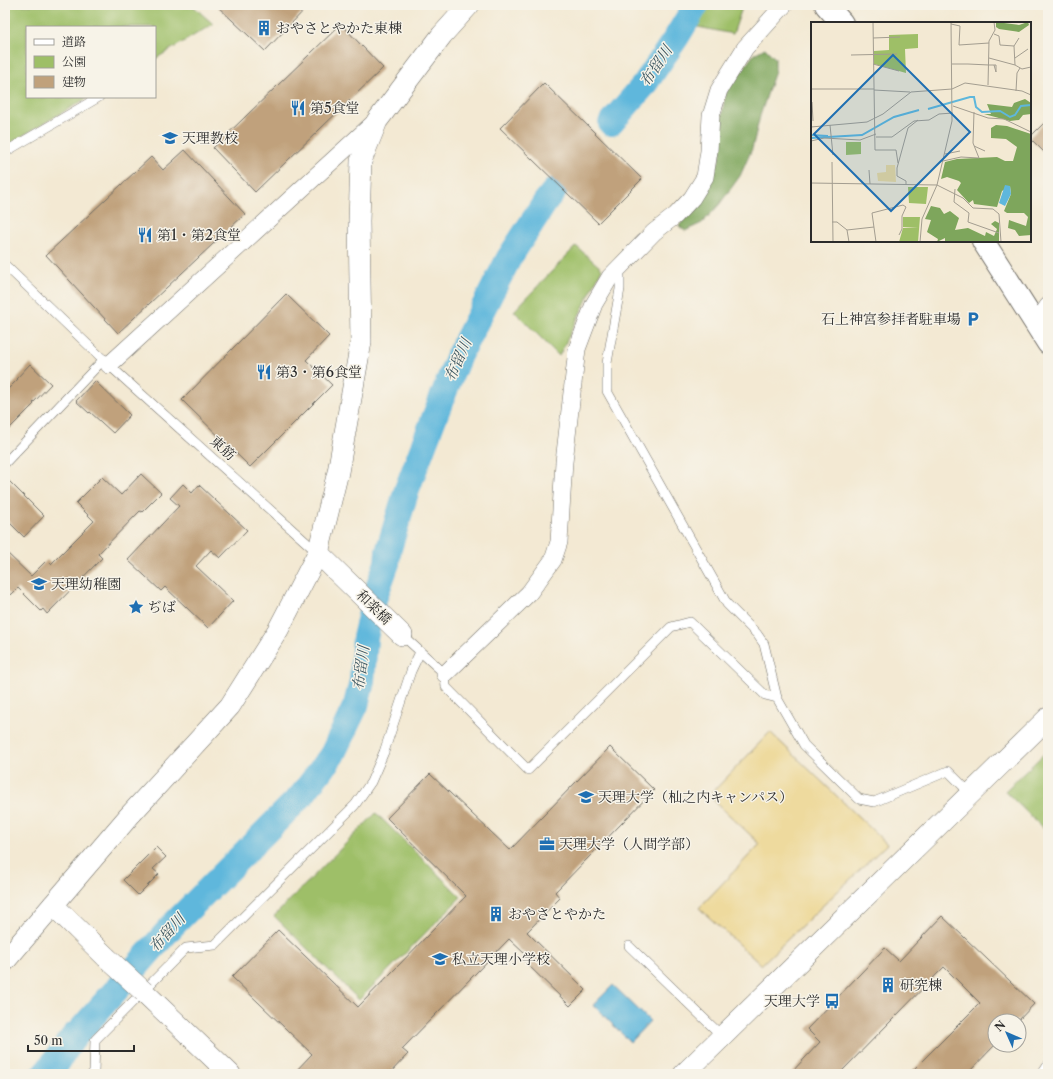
<svg xmlns="http://www.w3.org/2000/svg" width="1053" height="1079" font-family="'Libre Caslon Text','Noto Serif JP',serif">
<rect width="100%" height="100%" fill="#f7f3e8"/>
<filter id="ink" filterUnits="userSpaceOnUse"><feTurbulence type="fractalNoise" baseFrequency=".025" numOctaves="2"/><feDisplacementMap in="SourceGraphic" scale="8" xChannelSelector="R" yChannelSelector="G"/><feConvolveMatrix kernelMatrix="1 2 1 2 8 2 1 2 1" color-interpolation-filters="sRGB"/></filter>
<filter id="wash" filterUnits="userSpaceOnUse"><feTurbulence type="fractalNoise" baseFrequency=".012" numOctaves="4" result="noise"/><feDisplacementMap in="SourceGraphic" scale="16" xChannelSelector="R" yChannelSelector="G"/><feGaussianBlur stdDeviation="0.9" result="paint"/><feColorMatrix in="noise" values="0 0 0 0 0 0 0 0 0 0 0 0 0 0 0 0 0 1.4 0 .05"/><feComposite in="paint" operator="in"/></filter>
<g filter="url(#wash)">
<rect width="100%" height="100%" fill="#f3e9d3"/>
<g fill="#9ebf67" stroke="#647549">
<path d="M5,5H192L213,24L155,59V27H27V97H89L5,146Z"/>
<path d="M699,5H743L733,34L688,25Z"/>
<path d="M576,246L602,269L559,356L514,311Z"/>
<path d="M1048,750V833L1005,791Z"/>
<path d="M376,813L461,897L359,1000L274,916Z"/>
</g>
<path fill="#7ea65c" stroke="#546844" d="M765,48L775,58V71L760,116L752,149L740,176L719,205L702,223L685,231L679,226L697,203L720,158L721,119L726,92L754,54Z"/>
<path fill="#eeda9e" stroke="#8c8264" d="M770,732L887,844L761,965L699,908L760,844L709,796Z"/>
<path fill="#5eb7dc" stroke="#447184" d="M613,985L650,1021L630,1042L593,1005Z"/>
<g fill="none" stroke-linecap="round" stroke-linejoin="round">
<path stroke="#5eb7dc" stroke-width="4.5" d="M28,1074L36,1068L67,1027L110,998"/>
<g stroke="#5eb7dc" stroke-width="26">
<path d="M611,123L644,85L676,38L696,5"/>
<path d="M50,1074L72,1040L173,925L302,795L332,755L356,705L362,681L365,638L374,599L387,563L388,552L407,489L434,418L459,355L509,258L546,201L554,191"/>
</g>
</g>
<g id="blocks">
<g fill="#c0a17b">
<path d="M216,5H309L265,51Z"/>
<path d="M341,24L383,68L255,192L213,148Z"/>
<path d="M544,83L642,179L598,223L500,128Z"/>
<path d="M1048,119V156L1030,138V137Z"/>
<path d="M185,150L245,214L118,333L46,255L151,157L163,170Z"/>
<path d="M286,294L329,336L306,360L332,385L250,467L182,400Z"/>
<path d="M30,364L51,384L33,403L34,404L5,433V392L18,379L17,378Z"/>
<path d="M95,381L130,415L113,433L90,412L89,413L76,401Z"/>
<path d="M141,474L161,493L142,512L140,511L98,554L102,558L47,614L43,609L41,611L18,588L11,595L5,589V551L31,576L47,560L51,564L94,521L76,503L102,477L121,495Z"/>
<path d="M5,477L44,516L24,537L5,518Z"/>
<path d="M183,484L192,493L199,485L247,530L220,558L211,550L196,566L233,601L208,628L165,587L161,591L128,560L179,506L170,498Z"/>
<path d="M610,747L654,790L555,892L560,898L527,932L586,990L570,1006L522,959L526,955L509,939L402,1049L408,1054L389,1074H293L312,1054L232,977L278,930L358,1007L466,896L387,818L430,774L510,850Z"/>
<path d="M156,847L166,857L153,869L159,874L138,895L123,880Z"/>
<path d="M942,916L1034,1004L1018,1021H995V1045L967,1074H909L980,1003L944,967L839,1074H790L820,1042L807,1029L885,948L899,961Z"/>
</g>
</g>
</g>
<g filter="url(#ink)">
<use href="#blocks" fill-opacity="0" stroke="#716e66" stroke-width="1"/>
<g fill="none" stroke-linecap="round" stroke-linejoin="round">
<g stroke="#716e66" stroke-width="10">
<g id="service">
<path d="M5,152L99,97"/>
<path d="M5,265L109,365L317,552"/>
<path d="M616,270L620,276V289L607,363V391L727,604L757,634L764,644L777,698L804,745L859,799L874,802L948,771L970,793"/>
<path d="M5,463L104,359"/>
<path d="M402,635L445,674L446,687L528,770L671,627L690,622L765,695L777,698"/>
<path d="M629,946L722,1036"/>
<path d="M92,1074L94,1072L95,1040L186,948L215,945L355,805L371,782L384,752L411,671L420,652"/>
<path d="M1042,1074L1048,1065"/>
</g>
</g>
<g stroke="#716e66" stroke-width="18">
<g id="minor">
<path d="M1033,321L1044,312L1048,306"/>
<path d="M109,365L376,121"/>
<path d="M445,674L529,593L553,560L559,542L564,462L577,349L594,304L610,277L654,232L676,215L692,198L705,177L709,151L711,116L719,90L745,48L784,5"/>
</g>
</g>
<g stroke="#716e66" stroke-width="22">
<g id="tertiary">
<path d="M318,553L402,635"/>
<path d="M53,905L106,957"/>
<path d="M5,961L130,815L230,706L278,630L318,553L338,472L361,342L359,221L361,161L377,121L442,35L469,5"/>
<path d="M144,992L230,1074"/>
<path d="M684,1074L1048,718"/>
</g>
</g>
<g stroke="#716e66" stroke-width="24">
<g id="primary">
<path d="M826,5L842,23"/>
<path d="M983,241L1048,343"/>
</g>
</g>
<use href="#service" stroke="#fff" stroke-width="9"/>
<use href="#minor" stroke="#fff" stroke-width="17"/>
<use href="#tertiary" stroke="#fff" stroke-width="21"/>
<use href="#primary" stroke="#fff" stroke-width="22"/>
<g stroke="#716e66" stroke-width="22" stroke-linecap="butt">
<path id="tertiary-bridge" d="M106,957L144,992"/>
</g>
<use href="#tertiary-bridge" stroke="#fff" stroke-width="21"/>
</g>
</g>
<defs>
<g id="building-bare" transform="scale(1.2)"><path d="M-4-6H4V6H1V3H-1V6H-4ZM-2.5-4.3h1.7v1.8h-1.7ZM.8-4.3h1.7v1.8H.8ZM-2.5-1h1.7V.8h-1.7ZM.8-1h1.7V.8H.8Z" fill="#1f6fb2" stroke="#f7f3e8" stroke-width="2.5" paint-order="stroke"/></g>
<g id="restaurant-bare" transform="scale(1.2)"><path d="M-5-6h1v4h1v-4h1v4h1v-4h1v5L-1.5 .5V6h-2V.5L-5-1ZM5-6V6H3V1.5H1.5Q1.5-4 5-6Z" fill="#1f6fb2" stroke="#f7f3e8" stroke-width="2.5" paint-order="stroke"/></g>
<g id="school-bare" transform="scale(1.2)"><path d="M0-5L7-2L0 1L-7-2ZM-4 1L0 2.5L4 1V4Q0 6-4 4Z" fill="#1f6fb2" stroke="#f7f3e8" stroke-width="2.5" paint-order="stroke"/></g>
<g id="parking-bare" transform="scale(1.2)"><path d="M-3.5-5.5H1a3.5 3.5 0 0 1 0 7H-1V5.5H-3.5ZM-1-3.4V-.6H.8a1.4 1.4 0 0 0 0-2.8Z" fill="#1f6fb2" stroke="#f7f3e8" stroke-width="2.5" paint-order="stroke"/></g>
<g id="sight-bare" transform="scale(1.2)"><path d="M0-6L1.8-2.2L6-1.7L2.9 1.2L3.7 5.4L0 3.3L-3.7 5.4L-2.9 1.2L-6-1.7L-1.8-2.2Z" fill="#1f6fb2" stroke="#f7f3e8" stroke-width="2.5" paint-order="stroke"/></g>
<g id="university-bare" transform="scale(1.2)"><path d="M0-5L7-2L0 1L-7-2ZM-4 1L0 2.5L4 1V4Q0 6-4 4Z" fill="#1f6fb2" stroke="#f7f3e8" stroke-width="2.5" paint-order="stroke"/></g>
<g id="office-bare" transform="scale(1.2)"><path d="M-6-3h4V-5.5h4V-3h4V5H-6ZM-1-4.5V-3h2v-1.5ZM-6 0V1H6V0Z" fill="#1f6fb2" stroke="#f7f3e8" stroke-width="2.5" paint-order="stroke"/></g>
<g id="bus-bare" transform="scale(1.2)"><path d="M-5-6H5V4H4V6H2V4H-2V6H-4V4H-5ZM-3.5-4V0h7V-4ZM-3.5 1.2v1.5H-2V1.2ZM2 1.2v1.5H3.5V1.2Z" fill="#1f6fb2" stroke="#f7f3e8" stroke-width="2.5" paint-order="stroke"/></g>
</defs>
<g fill-rule="evenodd">
<use href="#building-bare" x="264" y="28"/>
<use href="#restaurant-bare" x="298" y="108"/>
<use href="#school-bare" x="170" y="138"/>
<use href="#restaurant-bare" x="145" y="235"/>
<use href="#parking-bare" x="973" y="319"/>
<use href="#restaurant-bare" x="264" y="372"/>
<use href="#school-bare" x="39" y="584"/>
<use href="#sight-bare" x="136" y="607"/>
<use href="#university-bare" x="586" y="797"/>
<use href="#office-bare" x="547" y="844"/>
<use href="#building-bare" x="496" y="914"/>
<use href="#school-bare" x="440" y="959"/>
<use href="#building-bare" x="888" y="985"/>
<use href="#bus-bare" x="832" y="1001"/>
</g>
<g text-anchor="middle" stroke-width="3" stroke-linejoin="round" paint-order="stroke">
<g font-size="14" fill="#2b2b2b" stroke="#f7f3e8" text-anchor="start">
<text x="276" y="33">おやさとやかた東棟</text>
<text x="310" y="113">第5食堂</text>
<text x="182" y="143">天理教校</text>
<text x="157" y="240">第1・第2食堂</text>
<text x="961" y="324" text-anchor="end">石上神宮参拝者駐車場</text>
<text x="276" y="377">第3・第6食堂</text>
<text x="51" y="589">天理幼稚園</text>
<text x="148" y="612">ぢば</text>
<text x="598" y="802">天理大学（杣之内キャンパス）</text>
<text x="559" y="849">天理大学（人間学部）</text>
<text x="508" y="919">おやさとやかた</text>
<text x="452" y="964">私立天理小学校</text>
<text x="900" y="990">研究棟</text>
<text x="820" y="1006" text-anchor="end">天理大学</text>
</g>
<g font-size="14" fill="#2b2b2b" stroke="#f7f3e8">
<text transform="translate(223 448) rotate(42)" y="5">東筋</text>
<text transform="translate(374 607) rotate(44)" y="5">和楽橋</text>
</g>
<g font-size="15" font-style="italic" fill="#3a5560" stroke="#f7f3e8">
<text transform="translate(656 66) rotate(-56)" y="5">布留川</text>
<text transform="translate(458 360) rotate(-66)" y="5">布留川</text>
<text transform="translate(361 668) rotate(-83)" y="5">布留川</text>
<text transform="translate(167 933) rotate(-48)" y="5">布留川</text>
</g>
</g>
<g transform="translate(811 22)">
<rect width="220" height="220" fill="#f3e9d3"/>
<path d="M107,12V26L94,27L95,51L63,42V29L78,28V13ZM35,120H50V132L35,133ZM97,165H117L115,182L98,181ZM92,195H109L107,220H88L92,206H107L92,205Z" fill="#9ebf67"/>
<path d="M185,0L208,3L217,0L218,3L208,10L188,7L185,5ZM214,77L220,81V92L212,93L208,98L199,99L173,92H180L176,82L201,85L203,81ZM185,103L196,104L220,112V213L208,214L204,208L197,206L198,198L215,204L217,195L213,191H196L193,189L200,172L199,164L191,169L186,185L163,182L162,178L158,181L146,168L150,161L148,159L136,155L130,157L134,140L146,137L186,135L194,139H202L206,125L195,117L180,116V106ZM120,184L129,186L133,192L139,189L148,196L144,208L157,206L174,214L175,210L183,214L186,207L180,202L184,199L188,201V220H134V216L126,220L127,217L116,210L120,198L114,197Z" fill="#7ea65c"/>
<path d="M75,143H84L85,160L67,159L66,151L75,150Z" fill="#eeda9e"/>
<path d="M194,163L199,164L200,172L194,184L188,181Z" fill="#5eb7dc"/>
<path fill="none" stroke="#5eb7dc" stroke-width="2" d="M117,87L159,75H163L165,85L171,90L189,89L199,95L204,93L210,84L220,83M0,113L17,114M0,116L51,113L83,95L108,88"/>
<path fill="none" stroke="#a39d90" stroke-width="1" d="M62,0L64,128H85L87,141M197,0H210M140,2L149,4L148,23L178,21M183,12L188,14L189,23L203,24M62,16L89,15M40,33L86,32M178,36L204,43L211,47L220,45M204,36L217,27M62,42L88,49M141,42H157L178,43H185V50L183,43M204,43L203,24L208,16M177,63L178,19L184,8L183,0M0,67H63M63,68L99,70M205,69L206,51L209,46M1,80L2,99M142,84L177,96L193,97L220,110M19,103L22,133M0,105L56,100L72,92L100,70L141,67L154,61L211,69L220,73M65,115H81L103,99L118,98L128,92L142,91M0,119L13,116L49,118L65,112M163,124L174,129M134,132L149,129M132,139L150,135L168,136L162,121L163,90M21,140L22,220M58,148L59,162M0,161L126,163L152,176L162,186L182,187L188,192L190,220M95,162V159L86,154V146L97,106L107,98M144,167L143,180L158,191L157,200L188,211M21,200H26L36,208L38,220M36,208L63,205M65,220L61,191L92,183L95,185L91,194V207L88,213M109,220L111,197L126,163L141,99L140,0"/>
<path fill="#1f6fb2" fill-opacity="0.15" stroke="#1f6fb2" stroke-width="2" d="M82,33L159,110L80,189L3,112Z"/>
<rect width="220" height="220" fill="none" stroke="#2b2b2b" stroke-width="2"/>
</g>
<rect width="1053" height="1079" fill="none" stroke="#f7f3e8" stroke-width="20"/>
<rect x="26" y="26" width="130" height="72" fill="#f7f3e8" stroke="#a5a39c"/>
<rect x="34" y="39" width="20" height="6" fill="#ffffff" stroke="#a5a39c"/>
<text x="62" y="46" font-size="12" fill="#2b2b2b">道路</text>
<rect x="34" y="56" width="20" height="12" fill="#9ebf67" stroke="#a5a39c"/>
<text x="62" y="66" font-size="12" fill="#2b2b2b">公園</text>
<rect x="34" y="76" width="20" height="12" fill="#c0a17b" stroke="#a5a39c"/>
<text x="62" y="86" font-size="12" fill="#2b2b2b">建物</text>
<g transform="translate(1007 1033) rotate(315)"><circle r="19" fill="#f7f3e8" stroke="#a5a39c"/>
<path d="M0-3L7 15L0 10L-7 15Z" fill="#1f6fb2"/>
<text y="-6" font-size="11" font-weight="bold" text-anchor="middle" fill="#2b2b2b">N</text>
</g>
<path d="M28 1045v6h106v-6" fill="none" stroke="#2b2b2b" stroke-width="2"/>
<text x="34" y="1045" font-size="12" fill="#2b2b2b" stroke="#f7f3e8" stroke-width="3" paint-order="stroke">50 m</text>
</svg>
